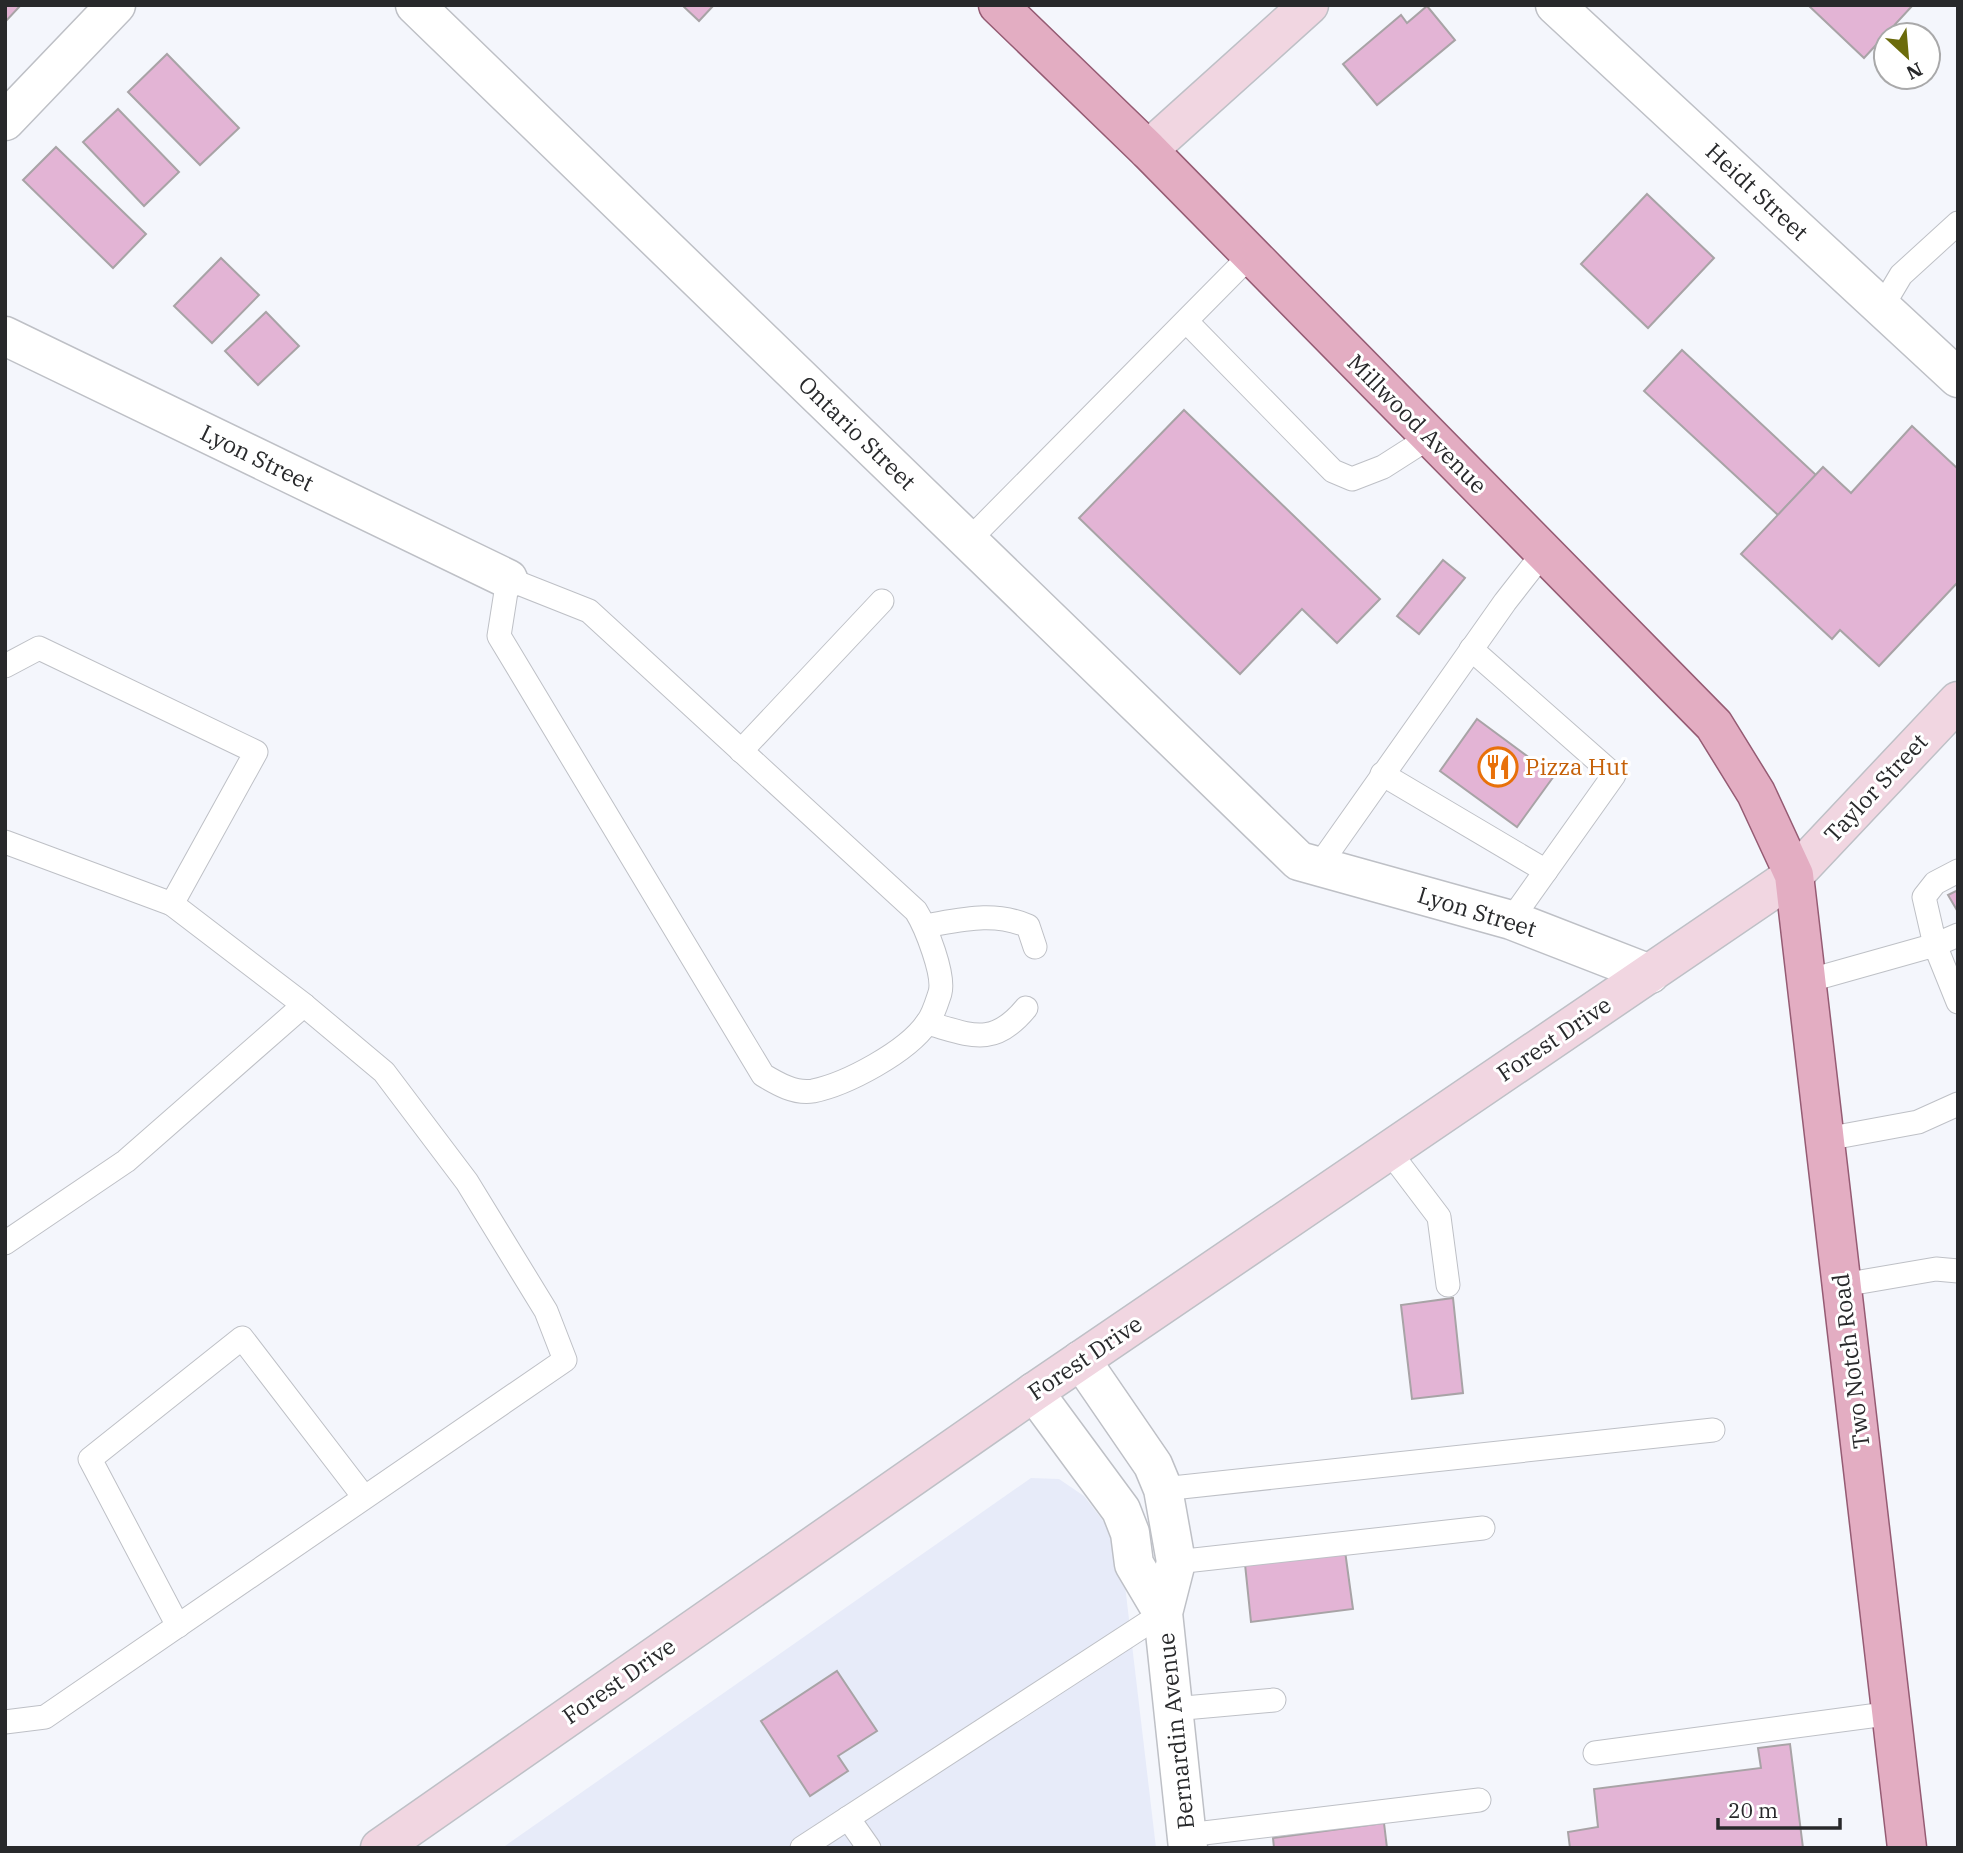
<svg xmlns="http://www.w3.org/2000/svg" width="1963" height="1853" font-family="'IBM Plex Serif',serif">
<rect width="100%" height="100%" fill="#f4f6fc"/>
<path fill="#e7ebf9" d="M1031,1478L1059,1479L1084,1496L1120,1543L1156,1848H502Z"/>
<g fill="#e3b4d5" stroke="#a8a3a6" stroke-width="2">
<path d="M5,5H21L5,22Z"/>
<path d="M682,5H714L699,21Z"/>
<path d="M1808,5H1913L1864,58Z"/>
<path d="M1427,6L1455,40L1377,105L1343,64L1401,15L1407,23Z"/>
<path d="M167,54L239,128L200,165L128,92Z"/>
<path d="M118,109L179,172L144,206L83,142Z"/>
<path d="M56,147L146,234L113,268L23,180Z"/>
<path d="M1647,194L1714,258L1648,328L1581,264Z"/>
<path d="M221,258L259,295L212,343L174,306Z"/>
<path d="M266,312L299,346L258,385L225,351Z"/>
<path d="M1682,350L1816,475L1778,515L1644,391Z"/>
<path d="M1184,410L1380,599L1337,643L1302,609L1240,674L1079,518Z"/>
<path d="M1912,426L1958,469V582L1879,666L1840,630L1832,639L1741,554L1823,467L1851,493Z"/>
<path d="M1443,560L1465,578L1419,634L1397,616Z"/>
<path d="M1477,719L1554,776L1517,827L1440,771Z"/>
<path d="M1958,890V912L1948,895Z"/>
<path d="M1453,1298L1463,1393L1412,1399L1401,1305Z"/>
<path d="M1345,1551L1353,1609L1251,1622L1245,1564Z"/>
<path d="M837,1671L877,1731L838,1756L848,1771L810,1796L761,1721Z"/>
<path d="M1790,1744L1803,1848H1570L1568,1832L1598,1827L1594,1789L1761,1768L1758,1748Z"/>
<path d="M1384,1823L1387,1848H1274L1273,1838Z"/>
</g>
<g fill="none" stroke-linecap="round" stroke-linejoin="round">
<g stroke="#bec0c6" stroke-width="25">
<g id="lane">
<path d="M1882,307L1901,275L1958,223"/>
<path d="M1187,322L1333,471L1352,479L1383,467L1430,437"/>
<path d="M968,541L1251,255"/>
<path d="M508,579L589,611L916,911C926,927 945,975 940,993C937,1002 933,1016 927,1023C907,1052 847,1084 813,1091C795,1094 778,1084 763,1075L499,636Z"/>
<path d="M1471,649L1614,775L1511,920"/>
<path d="M5,666L39,648L256,752L172,904L5,842"/>
<path d="M741,751L882,601"/>
<path d="M1382,774L1546,871"/>
<path d="M1318,867L1505,602L1544,552"/>
<path d="M1958,871L1935,883L1924,897L1935,945L1958,935"/>
<path d="M925,926C961,920 993,911 1028,926L1035,947"/>
<path d="M1807,981L1935,945L1958,1002"/>
<path d="M927,1023C971,1035 993,1048 1026,1008"/>
<path d="M1826,1139L1918,1122L1958,1104"/>
<path d="M1389,1151L1439,1217L1448,1285"/>
<path d="M5,1243L126,1161L304,1005L172,904"/>
<path d="M1843,1285L1936,1269L1958,1271"/>
<path d="M1163,1489L1713,1430"/>
<path d="M1176,1562L1483,1528"/>
<path d="M178,1626L90,1459L242,1338L364,1497"/>
<path d="M1173,1709L1274,1700"/>
<path d="M5,1722L45,1717L565,1360L546,1311L467,1182L384,1072L304,1005"/>
<path d="M1595,1753L1893,1713"/>
<path d="M848,1818L869,1848"/>
<path d="M1187,1835L1479,1800"/>
<path d="M802,1848L1163,1613"/>
</g>
</g>
<g stroke="#bec0c6" stroke-width="41">
<g id="street">
<path d="M415,5L1299,861L1511,920L1650,974"/>
<path d="M1555,5L1958,378"/>
<path d="M5,121L116,5"/>
<path d="M5,336L508,579"/>
<path d="M1081,1360L1153,1465L1163,1489L1176,1562L1163,1613L1188,1848"/>
<path d="M1034,1392L1121,1510L1130,1533L1134,1564L1163,1613"/>
</g>
</g>
<g stroke="#bec0c6" stroke-width="41">
<g id="secondary">
<path d="M1148,150L1309,5"/>
<path d="M380,1848L1034,1392L1794,875L1958,701"/>
</g>
</g>
<g stroke="#955b73" stroke-width="41">
<path id="primary" d="M998,5L1148,150L1714,725L1756,793L1794,875L1907,1848"/>
</g>
<use href="#lane" stroke="#fff" stroke-width="23"/>
<use href="#street" stroke="#fff" stroke-width="38"/>
<use href="#secondary" stroke="#f1d6e1" stroke-width="38"/>
<use href="#primary" stroke="#e3adc2" stroke-width="38"/>
</g>
<defs>
<g id="restaurant-ring" transform="scale(2.0125)"><circle r="9.5" fill="#fff" stroke="#e8710a" stroke-width="1.5"/><path d="M-5-6h1v4h1v-4h1v4h1v-4h1v5L-1.5 .5V6h-2V.5L-5-1ZM5-6V6H3V1.5H1.5Q1.5-4 5-6Z" fill="#e8710a"/></g>
</defs>
<g fill-rule="evenodd">
<use href="#restaurant-ring" x="1498" y="767"/>
</g>
<g text-anchor="middle" stroke-width="6" stroke-linejoin="round" paint-order="stroke">
<g font-size="23" fill="#28292b" stroke="#fff">
<text transform="translate(1757 192) rotate(43)" y="8">Heidt Street</text>
<text transform="translate(1417 424) rotate(45)" y="8">Millwood Avenue</text>
<text transform="translate(857 433) rotate(44)" y="8">Ontario Street</text>
<text transform="translate(257 458) rotate(26)" y="8">Lyon Street</text>
<text transform="translate(1876 788) rotate(-47)" y="8">Taylor Street</text>
<text transform="translate(1477 912) rotate(17)" y="8">Lyon Street</text>
<text transform="translate(1554 1039) rotate(-34)" y="8">Forest Drive</text>
<text transform="translate(1085 1358) rotate(-34)" y="8">Forest Drive</text>
<text transform="translate(1851 1361) rotate(-97)" y="8">Two Notch Road</text>
<text transform="translate(619 1681) rotate(-35)" y="8">Forest Drive</text>
<text transform="translate(1176 1731) rotate(-96)" y="8">Bernardin Avenue</text>
</g>
<g font-size="23" fill="#c56008" stroke="#fff" text-anchor="start">
<text x="1525" y="775">Pizza Hut</text>
</g>
</g>
<rect width="1963" height="1853" fill="none" stroke="#28292b" stroke-width="14"/>
<g transform="translate(1907 56) rotate(154)"><circle r="33" fill="#ffffff" stroke="#a9a9aa" stroke-width="2"/>
<path d="M0-5L12 26L0 18L-12 26Z" fill="#6b6b0b"/>
<text y="-10" font-size="19" font-weight="bold" text-anchor="middle" fill="#28292b">N</text>
</g>
<path d="M1718 1818v10h122v-10" fill="none" stroke="#28292b" stroke-width="3.5"/>
<text x="1728" y="1818" font-size="21" fill="#28292b" stroke="#ffffff" stroke-width="5" paint-order="stroke">20 m</text>
</svg>
